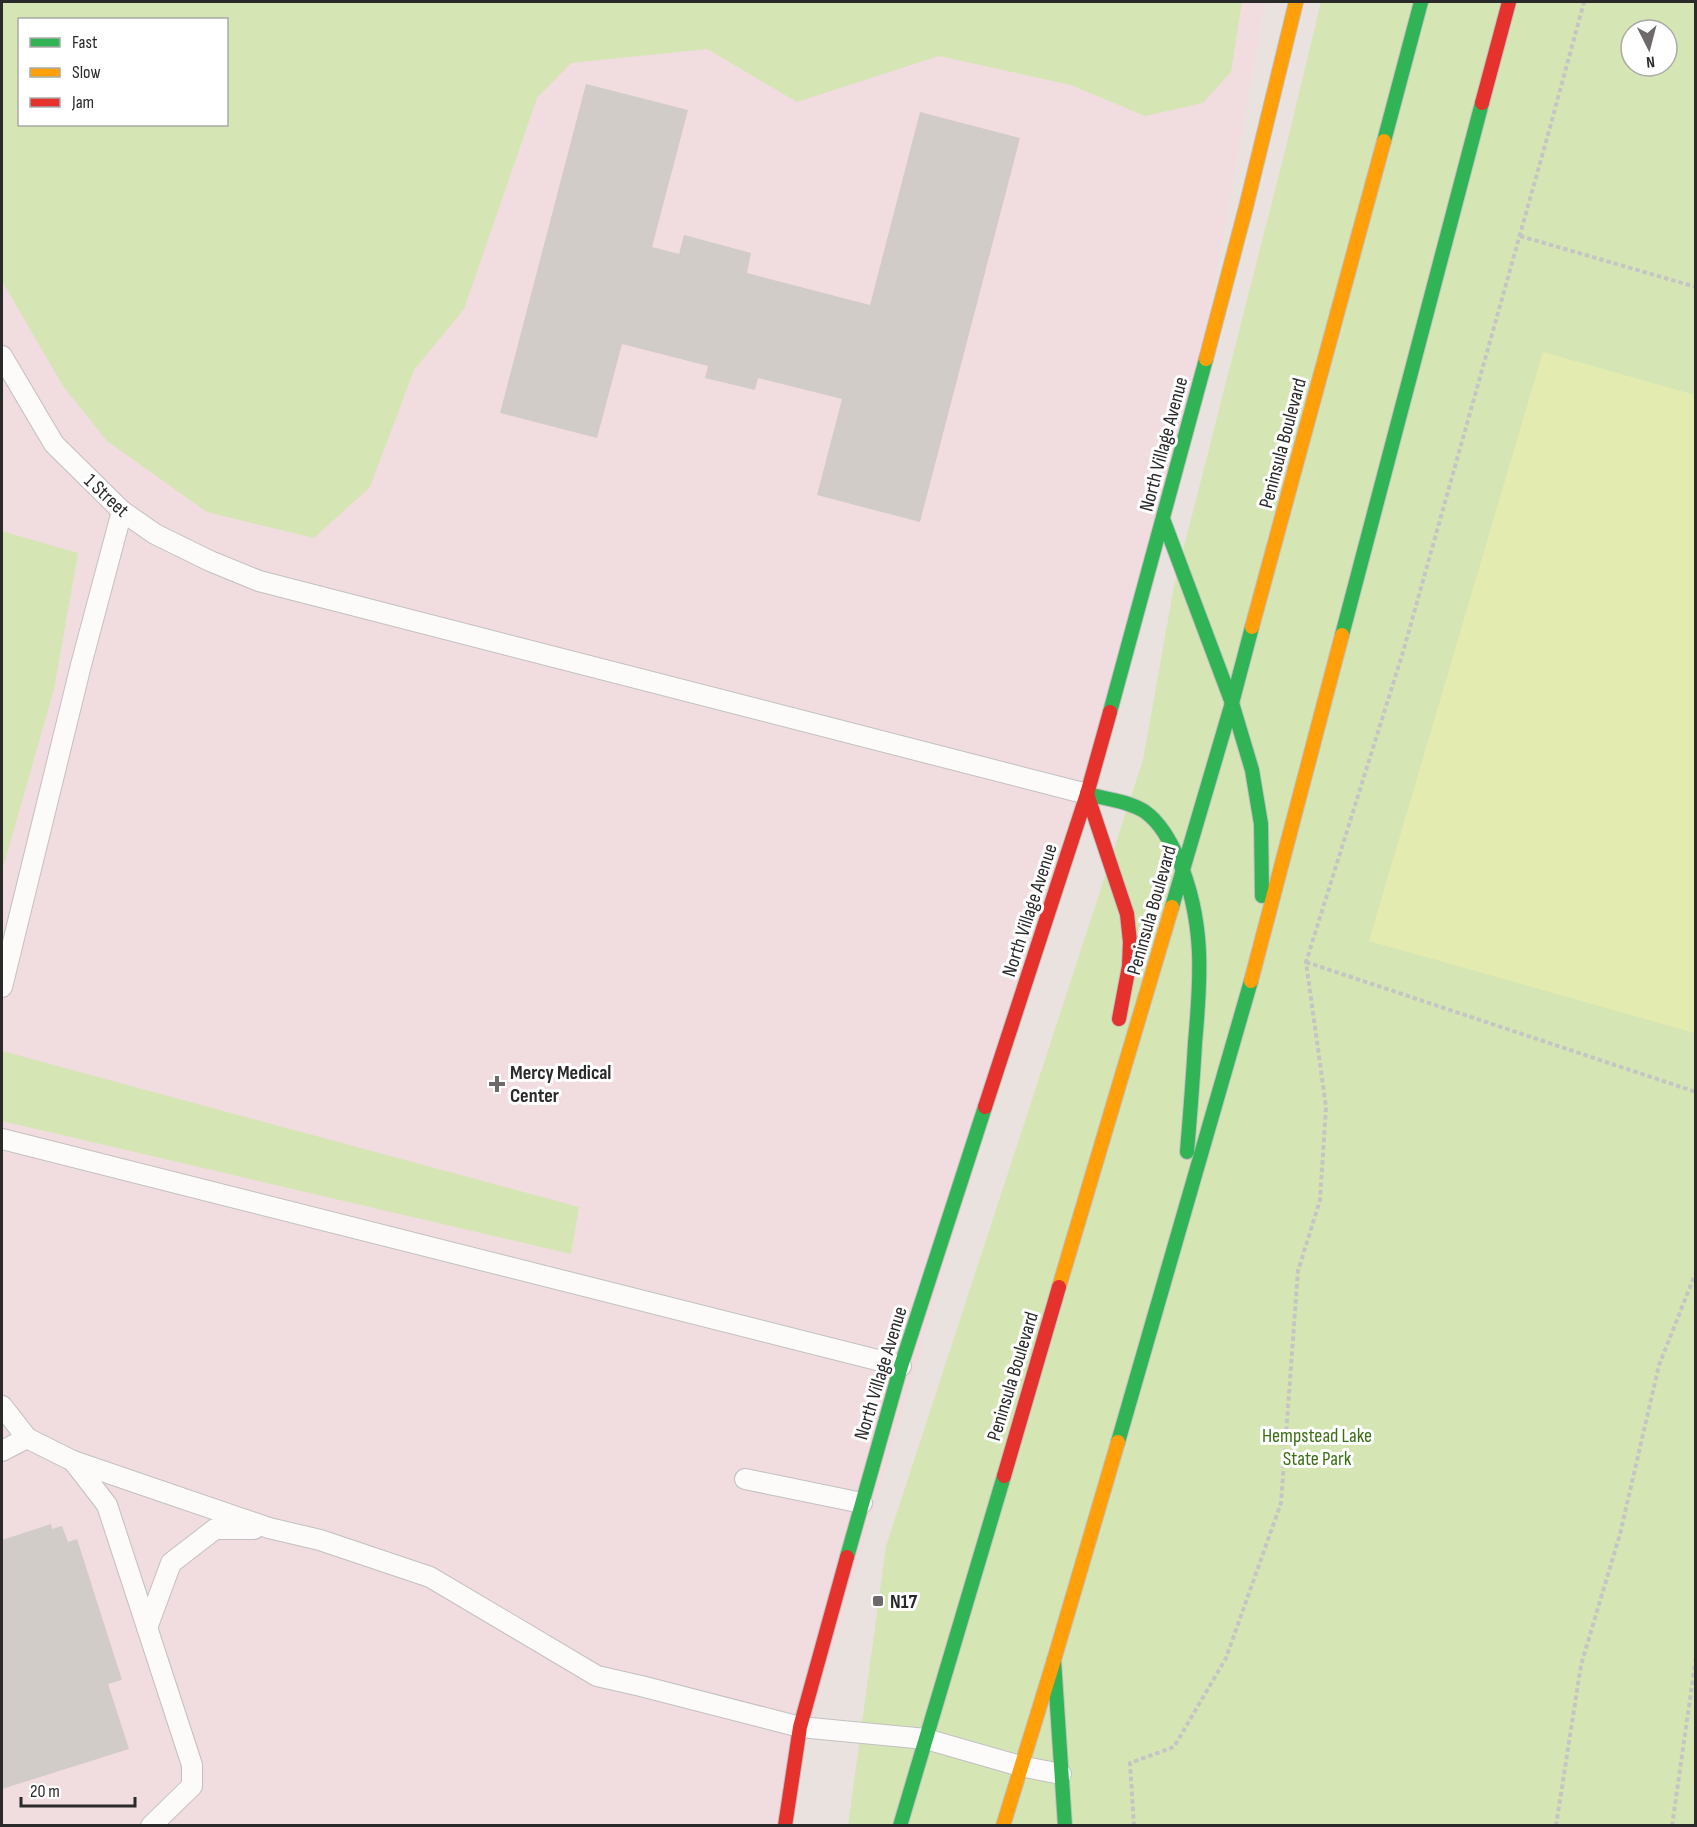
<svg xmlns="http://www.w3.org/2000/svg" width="1697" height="1827" font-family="'Sofia Sans Condensed',sans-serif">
<rect width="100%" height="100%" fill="#eae2de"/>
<path fill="#f1dcdf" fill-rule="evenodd" d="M2,2H1265L1182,463L781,1825L2,1826ZM20,20H226V124H20Z"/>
<g fill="#d5e6b4" fill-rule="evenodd">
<path d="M2,2H1242L1231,72L1203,103L1145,116L1071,85L939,56L797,102L707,49L571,63L537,98L464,309L414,370L370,487L314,538L207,512L107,441L63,386L2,281ZM20,20H226V124H20Z"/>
<path d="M1321,2H1695V1825L848,1826L886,1546L1143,760L1174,586L1286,147ZM1631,30H1667V66H1631Z"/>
<path d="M2,531L78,553L54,689L2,871Z"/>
<path d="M2,1051L579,1207L571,1254L2,1121Z"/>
</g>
<path fill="#e3ebb0" d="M1543,352L1695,395V1033L1369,941Z"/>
<g fill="#d2ccc9">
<path d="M586,84L688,110L652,247L679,254L684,235L751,253L747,273L870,305L920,112L1020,138L920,522L817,495L842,399L758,378L755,390L705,378L708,366L622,344L597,438L500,413Z"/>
<path d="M51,1524L52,1529L62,1526L68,1542L77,1539L122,1680L108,1684L129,1749L2,1789V1540Z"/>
</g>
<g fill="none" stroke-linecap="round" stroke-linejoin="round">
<g stroke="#c2c0c1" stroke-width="22">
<g id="lane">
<path d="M2,356L54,444L122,511L155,534L210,561L259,581L1087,794"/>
<path d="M2,987L81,665L122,511"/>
<path d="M2,1139L901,1366"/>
<path d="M2,1406L27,1438L73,1461L269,1528L320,1540L430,1577L597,1676L641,1686L800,1727L926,1739L1020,1766L1061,1774"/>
<path d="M2,1451L27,1438"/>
<path d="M73,1461L107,1505L192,1765V1786L151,1826"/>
<path d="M745,1479L862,1503"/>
<path d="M147,1628L171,1563L215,1529H254"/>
</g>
</g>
<g stroke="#c2c0c1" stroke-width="16">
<g id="fast">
<path d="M1384,141L1421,2"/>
<path d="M1163,519L1232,703L1252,770L1261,824L1262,896"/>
<path d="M1342,635L1482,103"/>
<path d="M1110,712L1206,359"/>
<path d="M1087,794C1106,799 1127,801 1144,811C1160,822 1170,841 1178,858C1205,921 1201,977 1195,1043C1193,1079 1190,1116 1187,1152"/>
<path d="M1172,907L1232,703L1252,627"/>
<path d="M1118,1442L1251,981"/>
<path d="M847,1557L901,1366L985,1107"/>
<path d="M1054,1660L1065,1826"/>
<path d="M900,1826L1004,1476"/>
</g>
</g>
<g stroke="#c2c0c1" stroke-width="16">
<g id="slow">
<path d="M1206,359L1246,207L1296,2"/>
<path d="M1252,627L1384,141"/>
<path d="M1251,981L1342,635"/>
<path d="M1059,1287L1172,907"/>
<path d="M1003,1826L1054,1660L1118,1442"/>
</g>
</g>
<g stroke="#c2c0c1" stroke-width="16">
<g id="jam">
<path d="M1482,103L1509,2"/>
<path d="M1087,794L1127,914L1130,942L1129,966L1119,1019"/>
<path d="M985,1107L1087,794L1110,712"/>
<path d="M1004,1476L1059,1287"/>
<path d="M785,1826L800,1727L847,1557"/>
</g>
</g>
<g stroke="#c6c5c5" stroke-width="4" stroke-dasharray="4.5 3" stroke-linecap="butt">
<path d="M1520,236L1696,287"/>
<path d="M1306,962L1696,1092"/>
<path d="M1134,1826L1130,1763L1174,1747L1226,1658L1281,1503L1298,1271L1320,1200L1326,1107L1306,962L1403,652L1549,131L1584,2"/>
<path d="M1556,1826L1581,1665L1620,1534L1659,1365L1696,1272"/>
<path d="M1672,1826L1696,1657"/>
</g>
<use href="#lane" stroke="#fcfbfa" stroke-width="20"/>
<use href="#fast" stroke="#30b455" stroke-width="14"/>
<use href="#slow" stroke="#ff9f0a" stroke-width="14"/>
<use href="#jam" stroke="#e5322d" stroke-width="14"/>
</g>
<g fill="#6d6a69" stroke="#fff" stroke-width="2">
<path d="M494 1075h6v6h6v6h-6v6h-6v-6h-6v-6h6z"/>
<rect x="872" y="1595" width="12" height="12" rx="3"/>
</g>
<g text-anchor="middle" stroke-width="6" stroke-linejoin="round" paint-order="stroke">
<g font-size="20" fill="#2a2a2a" stroke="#fff">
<text transform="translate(1282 443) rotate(-75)" y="7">Peninsula Boulevard</text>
<text transform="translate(1163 444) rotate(-75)" y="7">North Village Avenue</text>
<text transform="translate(107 495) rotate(43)" y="7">1 Street</text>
<text transform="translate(1029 910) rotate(-72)" y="7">North Village Avenue</text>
<text transform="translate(1151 910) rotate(-74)" y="7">Peninsula Boulevard</text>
<text transform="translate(880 1373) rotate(-73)" y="7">North Village Avenue</text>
<text transform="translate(1012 1376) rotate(-73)" y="7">Peninsula Boulevard</text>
</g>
<g font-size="20" font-weight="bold" fill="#2a2a2a" stroke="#fff" text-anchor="start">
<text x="510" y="1079">Mercy Medical<tspan x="510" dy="23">Center</tspan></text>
<text x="890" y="1608">N17</text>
</g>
<g font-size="20" fill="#3a6f12" stroke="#fff">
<text x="1317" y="1442">Hempstead Lake<tspan x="1317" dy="23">State Park</tspan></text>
</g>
</g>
<rect width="1697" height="1827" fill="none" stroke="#2a2a2a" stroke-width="6"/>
<rect x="18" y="18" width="210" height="108" fill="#ffffff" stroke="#aaaaaa" stroke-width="1.5"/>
<rect x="30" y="38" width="30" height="9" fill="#30b455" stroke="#aaaaaa" stroke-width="1.5"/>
<text x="72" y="48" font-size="18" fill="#2a2a2a">Fast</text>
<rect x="30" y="68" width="30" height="9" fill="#ff9f0a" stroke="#aaaaaa" stroke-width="1.5"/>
<text x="72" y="78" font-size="18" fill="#2a2a2a">Slow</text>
<rect x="30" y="98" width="30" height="9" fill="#e5322d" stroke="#aaaaaa" stroke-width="1.5"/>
<text x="72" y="108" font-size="18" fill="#2a2a2a">Jam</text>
<g transform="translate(1649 48) rotate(174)"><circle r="28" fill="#ffffff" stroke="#aaaaaa" stroke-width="1.5"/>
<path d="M0-4.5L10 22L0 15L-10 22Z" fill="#6d6a69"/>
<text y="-9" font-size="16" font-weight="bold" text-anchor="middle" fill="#2a2a2a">N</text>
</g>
<path d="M21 1797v9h114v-9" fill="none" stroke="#2a2a2a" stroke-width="3"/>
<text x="30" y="1797" font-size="18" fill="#2a2a2a" stroke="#ffffff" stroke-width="4.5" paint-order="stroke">20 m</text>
</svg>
